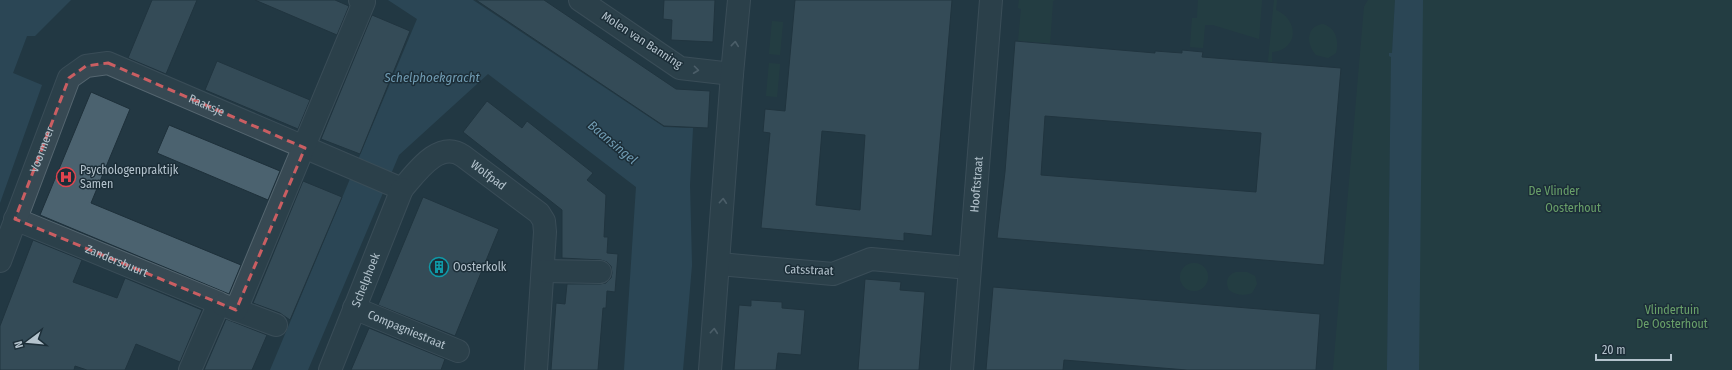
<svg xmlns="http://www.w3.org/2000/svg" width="1732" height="370" font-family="'Fira Sans Condensed',sans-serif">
<rect width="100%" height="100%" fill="#233843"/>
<g fill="#254441">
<path d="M1019,0H1055L1053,1L1050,44L1018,42L1021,9L1018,8Z"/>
<path d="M1198,0H1262L1259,39L1213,25H1205L1203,48L1190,47L1192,18H1197Z"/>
<path d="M1274,0H1277L1276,10C1298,19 1300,49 1272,52V62H1268Z"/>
<path d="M1368,0H1395L1392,53H1389L1391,57L1387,370H1333L1364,7Z"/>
<path d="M1422,0H1732V370H1409Z"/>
<path d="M772,21L783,22L780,55L769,54Z"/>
<path d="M1323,24C1336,28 1339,41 1336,53L1328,58L1316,55C1306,44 1306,26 1323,24Z"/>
<path d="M769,63L780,64L777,97L766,96Z"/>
<circle cx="1194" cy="277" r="14"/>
<path d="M1236,272H1247L1255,276L1257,284L1252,293C1245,296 1235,295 1229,290C1225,282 1227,275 1236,272Z"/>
</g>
<g fill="#35586c">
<path d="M0,0H71L35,36H27L13,73L42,85L0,203Z"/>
<path d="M388,0H473L664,127L693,128L690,185L692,265L683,370H624L636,187L488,74L399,155L308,370H270L417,19Z"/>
<path d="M1395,0H1423L1419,370H1387L1391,57L1389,56V53H1392Z"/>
</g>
<g fill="#4b626f" stroke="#1e303a" fill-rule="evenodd">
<path d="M152,0H197L166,74L128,58Z"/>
<path d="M255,0H335L349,6L337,35Z"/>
<path d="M476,0H544L676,89L710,91L708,128L664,126Z"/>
<path d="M664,0H715L713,42L671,40L672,20L663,19Z"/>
<path d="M795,0H952L932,236L904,233V241L761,228L770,133L763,132L765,109L785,111ZM822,131L865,135L860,210L816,205Z"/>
<path d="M372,15L410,31L360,154L321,139Z"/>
<path d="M1015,41L1155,53V51L1182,53V50L1203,52L1202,57L1341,68L1324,265L997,238L1005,172ZM1045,116L1261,133L1256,192L1041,175Z"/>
<path d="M217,61L310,100L298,129L205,90Z"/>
<path d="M91,92L130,109L91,203L241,265L229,294L40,215Z"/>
<path d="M487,101L522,128L527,121L569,154L593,173L587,180L606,195L604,237H608L607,253L618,254L615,292L607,291L606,308H603L598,370H551L556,303L565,304L567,284H600L606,283L611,278L612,273L611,266L607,262L601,260L562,258V210L463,132Z"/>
<path d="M169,125L280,171L268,200L157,153Z"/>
<path d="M303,181L342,197L290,320L280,313L253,303Z"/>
<path d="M423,197L499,229L455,336L378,305Z"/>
<path d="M33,240L82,260L73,282L117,298L125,278L202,310L180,362L136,344L125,370H87L75,366L74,370H0V326Z"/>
<path d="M865,279L901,282L900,290L925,292L919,370H858Z"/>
<path d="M993,287L1320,314L1316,370H1187L1064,360L1063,370H986Z"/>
<path d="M751,300L782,302V308L805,310L801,355L778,353L776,370H734L739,305L751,306Z"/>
<path d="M226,319L267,335L252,370H204Z"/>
<path d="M369,328L445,359L441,370H351Z"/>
</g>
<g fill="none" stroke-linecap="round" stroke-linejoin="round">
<g stroke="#556670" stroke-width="24">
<g id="street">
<path d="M580,0L680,68L732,74"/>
<path id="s1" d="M15,219L219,303L190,370"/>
<path id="s2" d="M0,261L69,78L86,66L108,63L402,189C416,173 439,139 463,156L539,213L544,221L545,232L536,370"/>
<path d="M719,264L833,274L871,259L969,268"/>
<path d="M543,271L600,272"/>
<path d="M223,305L276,325"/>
<path id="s3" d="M354,308L458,351"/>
<path d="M236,310L364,2L360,0"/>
<path id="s4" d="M330,370L402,189"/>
<path d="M710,370L732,74L739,0"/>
<path id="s5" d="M962,370L991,0"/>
</g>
</g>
<use href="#street" stroke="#374953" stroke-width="22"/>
</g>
<defs><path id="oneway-chevron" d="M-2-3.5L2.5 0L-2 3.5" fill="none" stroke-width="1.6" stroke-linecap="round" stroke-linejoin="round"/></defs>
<g stroke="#7c8c96">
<use href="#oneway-chevron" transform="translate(735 44) rotate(-84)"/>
<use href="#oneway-chevron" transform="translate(696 70) rotate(7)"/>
<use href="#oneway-chevron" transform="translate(723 201) rotate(-86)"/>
<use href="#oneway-chevron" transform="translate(714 331) rotate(-85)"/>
</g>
<path d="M0 0H1732V370H0ZM108,63L305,148L236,310L15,219L69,78L86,66Z" fill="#233843" fill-opacity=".55" fill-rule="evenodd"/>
<path fill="none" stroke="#ca5e62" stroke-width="3" stroke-dasharray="8 5" stroke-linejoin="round" d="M108,63L305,148L236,310L15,219L69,78L86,66Z"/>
<defs>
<g id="hospital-ring" transform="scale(1)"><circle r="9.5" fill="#1c2e38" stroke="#e0444e" stroke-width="1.5"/><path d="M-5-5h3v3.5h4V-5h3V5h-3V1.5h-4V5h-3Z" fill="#e0444e"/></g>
<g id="building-ring" transform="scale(1)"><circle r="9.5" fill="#1c2e38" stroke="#0f9aa8" stroke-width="1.5"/><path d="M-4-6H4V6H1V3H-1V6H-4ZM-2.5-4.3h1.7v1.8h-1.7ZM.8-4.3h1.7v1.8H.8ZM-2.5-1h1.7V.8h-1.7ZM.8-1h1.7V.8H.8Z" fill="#0f9aa8"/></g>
</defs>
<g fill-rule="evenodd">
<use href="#hospital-ring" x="66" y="177"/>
<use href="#building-ring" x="439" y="267"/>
</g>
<g text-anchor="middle" stroke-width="3" stroke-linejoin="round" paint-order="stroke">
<g font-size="12" fill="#b4c3cd" stroke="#1c2e38">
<text transform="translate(642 40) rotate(33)" y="4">Molen van Banning</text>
<text dy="4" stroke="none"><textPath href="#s2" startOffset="346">Raaksje</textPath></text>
<text dy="4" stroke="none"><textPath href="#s2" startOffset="119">Voormeer</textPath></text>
<text dy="4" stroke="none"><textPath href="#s2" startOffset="667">Wolfpad</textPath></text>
<text dy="4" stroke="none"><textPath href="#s5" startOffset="186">Hooftstraat</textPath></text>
<text dy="4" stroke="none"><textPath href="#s1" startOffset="110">Zandersbuurt</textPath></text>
<text transform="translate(809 270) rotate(2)" y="4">Catsstraat</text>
<text dy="4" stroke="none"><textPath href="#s4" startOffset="97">Schelphoek</textPath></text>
<text dy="4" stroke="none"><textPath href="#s3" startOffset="57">Compagniestraat</textPath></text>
</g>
<g font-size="12" fill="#b4c3cd" stroke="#1c2e38" text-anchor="start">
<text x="80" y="174">Psychologenpraktijk<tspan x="80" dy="14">Samen</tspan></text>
<text x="453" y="271">Oosterkolk</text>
</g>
<g font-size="12" fill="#69a069" stroke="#1c2e38">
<text x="1554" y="195">De Vlinder</text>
<text x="1573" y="212">Oosterhout</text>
<text x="1672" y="314">Vlindertuin<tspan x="1672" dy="14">De Oosterhout</tspan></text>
</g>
<g font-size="13" font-style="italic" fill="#719cb3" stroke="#1c2e38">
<text x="432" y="82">Schelphoekgracht</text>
<text transform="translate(613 142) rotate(40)" y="5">Baansingel</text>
</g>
</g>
<g transform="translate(28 342) rotate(254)" stroke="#1c2e38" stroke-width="3" paint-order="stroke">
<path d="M0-3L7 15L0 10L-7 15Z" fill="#b4c3cd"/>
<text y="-6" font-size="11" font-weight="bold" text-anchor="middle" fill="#b4c3cd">N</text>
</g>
<path d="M1596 354v6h75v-6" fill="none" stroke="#b4c3cd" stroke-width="2"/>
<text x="1602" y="354" font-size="12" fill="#b4c3cd" stroke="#1c2e38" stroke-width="3" paint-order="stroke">20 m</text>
</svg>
